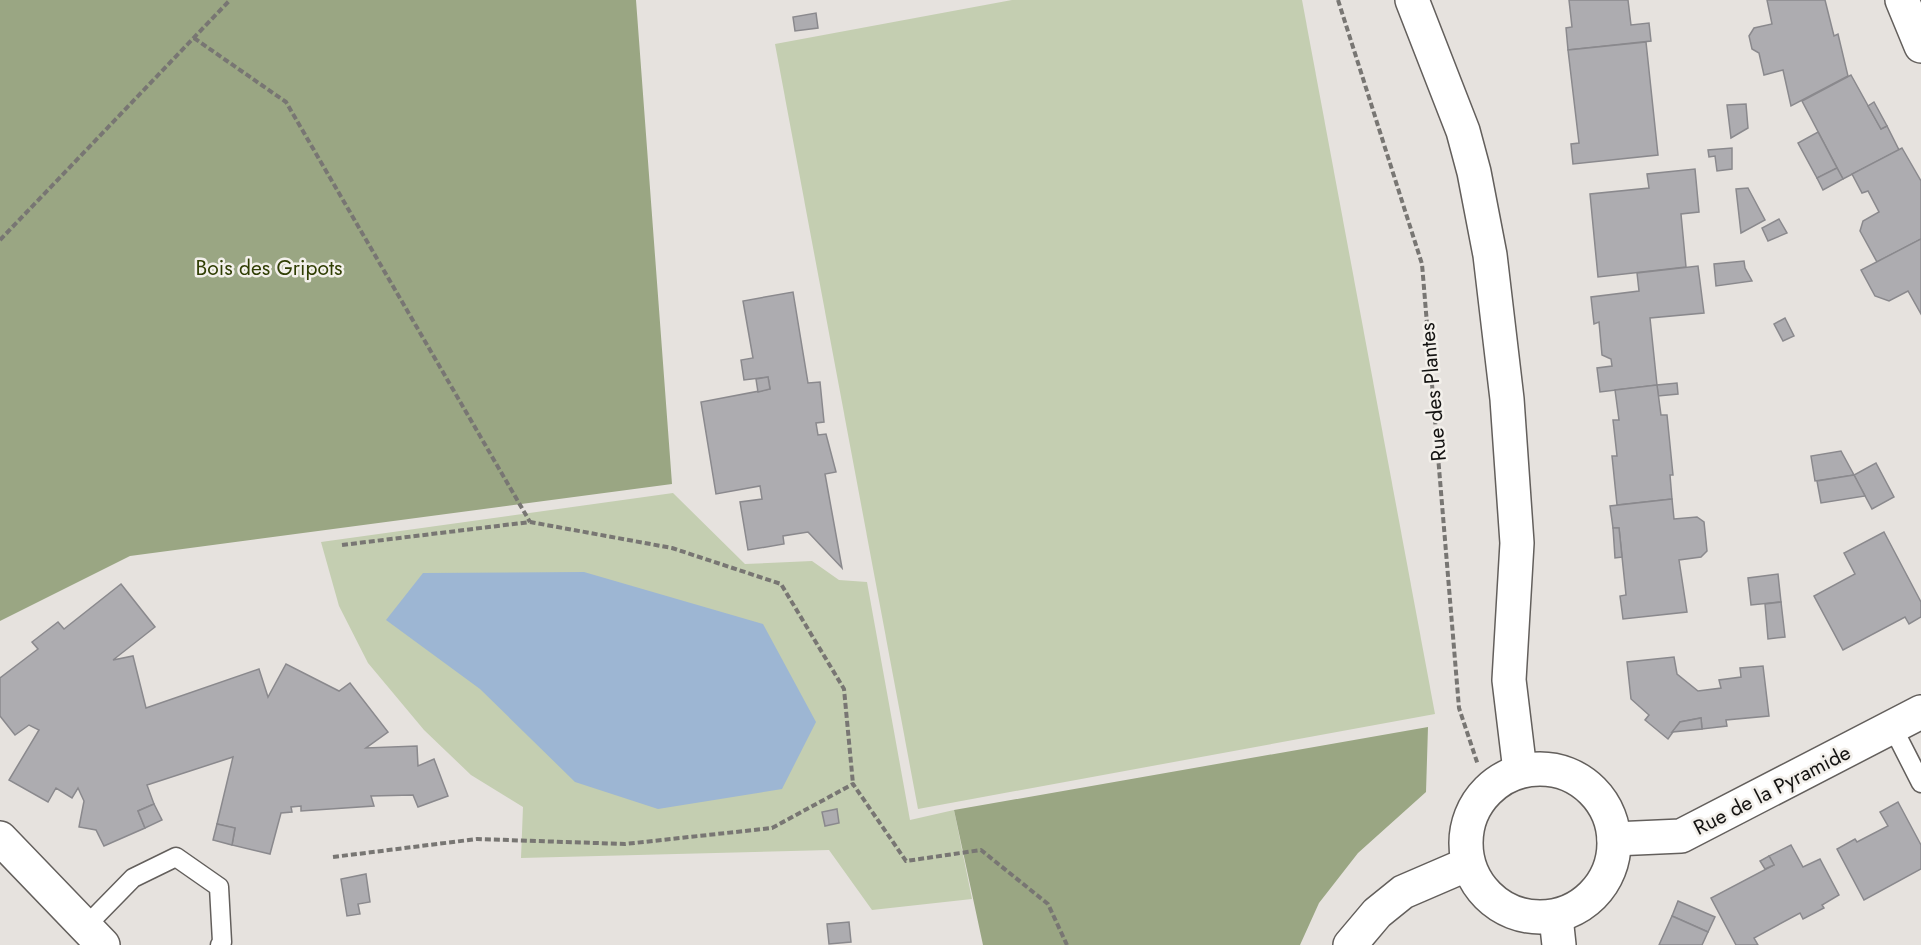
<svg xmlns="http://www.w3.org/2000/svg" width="1921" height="945" font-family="Jost,sans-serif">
<rect width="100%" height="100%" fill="#e6e2de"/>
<g fill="#c4ceb1">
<path d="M1012,0H1302L1435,714L918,809L775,44Z"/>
<path d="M673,493L745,564L812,561L839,580L867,582L910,820L954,810L972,899L872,910L829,850L521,858L523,807L471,775L424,730L368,663L339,606L321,542Z"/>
</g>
<g fill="#9aa683">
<path d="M0,0H636L672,484L130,556L0,621Z"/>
<path d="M1428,727L1426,792L1358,853L1319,903L1300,945H983L954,810Z"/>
</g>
<path fill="#9db6d3" d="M584,572L763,624L816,722L782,789L658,809L575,782L480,689L386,620L423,573Z"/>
<g fill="#adacb0" stroke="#8a898d" stroke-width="1.5">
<path d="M1569,0H1628L1631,25L1649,23L1651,41L1568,50L1566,28L1572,27Z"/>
<path d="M1767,0H1825L1834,36L1838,34L1848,76L1791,106L1783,70L1764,75L1759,53L1752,49L1749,36L1754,28L1772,24Z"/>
<path d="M816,13L818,28L795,31L793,17Z"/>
<path d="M1646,42L1658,155L1573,164L1571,144L1579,143L1568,50Z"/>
<path d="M1851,75L1881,129L1887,126L1899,150L1843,179L1802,101Z"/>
<path d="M1874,102L1887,126L1881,129L1868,106Z"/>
<path d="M1746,104L1748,128L1731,138L1727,105Z"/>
<path d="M1818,132L1837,168L1817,178L1798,143Z"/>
<path d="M1732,148V169L1717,171L1715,156L1709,157L1708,150Z"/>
<path d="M1902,148L1921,181V239L1877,262L1860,231L1863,221L1879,212L1868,191L1862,193L1852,174Z"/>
<path d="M1837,168L1843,179L1823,190L1817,178Z"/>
<path d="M1695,169L1699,212L1681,214L1686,267L1598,277L1590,194L1649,188L1647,174Z"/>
<path d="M1748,188L1765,220L1741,233L1736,189Z"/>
<path d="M1779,219L1787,233L1768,241L1762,228Z"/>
<path d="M1921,239V314L1908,291L1889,301L1875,296L1861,270Z"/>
<path d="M1744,261L1745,268L1752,281L1716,286L1714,264Z"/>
<path d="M1698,266L1704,313L1650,318L1657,385L1600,392L1597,368L1612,366L1611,359L1602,355L1599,322L1594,324L1591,297L1639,291L1637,273Z"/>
<path d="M793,292L808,383L820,382L824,422L816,423L818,435L826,434L836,472L825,474L842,568L808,532L783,536L784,544L748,550L740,502L762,499L760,486L716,494L701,402L770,389L768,377L744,380L741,360L753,358L743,301Z"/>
<path d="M1785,318L1794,336L1783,341L1774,324Z"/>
<path d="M768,377L770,389L758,392L756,379Z"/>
<path d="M1677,383L1678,394L1658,396L1657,385Z"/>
<path d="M1657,385L1661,415H1667L1673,475H1670L1672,499L1617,505L1612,456H1617L1613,420H1619L1615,390Z"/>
<path d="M1841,451L1854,475L1815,481L1811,456Z"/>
<path d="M1876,463L1894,497L1872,509L1854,475Z"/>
<path d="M1854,475L1865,496L1821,503L1817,481Z"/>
<path d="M1672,499L1674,519L1697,517L1704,522L1707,551L1701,557L1679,560L1687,612L1623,619L1620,596L1626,595L1619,528H1613L1610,506Z"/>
<path d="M1613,528H1619L1622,557L1615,558Z"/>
<path d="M1884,532L1921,602V617L1909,624L1905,617L1843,650L1814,596L1855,574L1844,553Z"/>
<path d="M1778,574L1781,602L1751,605L1748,578Z"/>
<path d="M121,584L155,627L113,660L133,656L146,708L259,669L268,697L286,664L339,691L350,683L388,732L366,748L417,746L418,766L434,759L448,796L418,807L413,795L371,796L374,806L301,811V806L291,807L292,812L281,813L270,854L232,845L235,828L217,824L233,757L147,785L154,804L138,811L145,828L104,846L96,830L79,827L84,801L78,788L72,798L56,788L48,802L9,780L39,730L29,725L15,735L0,716V678L38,649L32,642L58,622L64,629Z"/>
<path d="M1781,602L1785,637L1768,639L1765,604Z"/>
<path d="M1674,657L1677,674L1698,691L1721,688L1719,680L1741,677L1740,668L1763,666L1769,716L1726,720L1727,726L1702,729L1701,718L1680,722L1668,739L1645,720L1649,715L1631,699L1627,662Z"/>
<path d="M1701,718L1702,729L1672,732L1680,722Z"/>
<path d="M1898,802L1921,845V869L1864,900L1837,849L1855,839L1857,842L1888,826L1880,812Z"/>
<path d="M154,804L162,820L145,828L138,811Z"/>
<path d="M837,809L839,823L825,826L822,812Z"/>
<path d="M217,824L235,828L232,845L213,840Z"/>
<path d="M1791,845L1803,867L1820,859L1839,895L1822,905L1824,908L1803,919L1800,913L1754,938L1758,945H1736L1711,898L1774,865L1769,856Z"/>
<path d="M1769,856L1774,865L1765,869L1760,861Z"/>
<path d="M366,874L370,902L358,904L360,914L347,916L341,879Z"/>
<path d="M1678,901L1715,917L1708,932L1672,916Z"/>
<path d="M1672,916L1708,932L1702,945H1659Z"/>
<path d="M849,922L851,942L829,944L827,924Z"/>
</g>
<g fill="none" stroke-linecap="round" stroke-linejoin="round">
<g stroke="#635f5c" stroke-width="21">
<g id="lane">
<path d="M1893,728L1921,783"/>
<path d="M86,926L133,878L176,857L219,887L222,942L220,945"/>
</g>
</g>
<g stroke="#635f5c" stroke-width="36">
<g id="street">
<path d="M1902,0L1921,46"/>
<path d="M0,838L103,945"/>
<path d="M1614,839L1681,836L1921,712"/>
<path d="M1350,945L1377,913L1403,892L1468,864"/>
</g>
</g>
<g stroke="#635f5c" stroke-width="36">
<g id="secondary">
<path d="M1412,0L1463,131L1474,172L1490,255L1507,399L1517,543L1509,680L1520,771"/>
<circle cx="1540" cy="843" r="74"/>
<path d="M1556,917L1559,945"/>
</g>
</g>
<g stroke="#787673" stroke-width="4" stroke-dasharray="6 3" stroke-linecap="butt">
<path d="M1338,0L1422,264L1459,708L1478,765"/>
<path d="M194,38L286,102L530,522"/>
<path d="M0,240L230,0"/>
<path d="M342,545L530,522L672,548L781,584L844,689L853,784"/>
<path d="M333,857L477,839L625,844L772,828L853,784L906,861L981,850L1048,904L1067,945"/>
</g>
<use href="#lane" stroke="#fff" stroke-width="18"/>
<use href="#street" stroke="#fff" stroke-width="33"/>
<use href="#secondary" stroke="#fff" stroke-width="33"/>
</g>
<g text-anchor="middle" stroke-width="5" stroke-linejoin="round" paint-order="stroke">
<g font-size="21" fill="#303e04" stroke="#f3f0eb">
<text x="269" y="275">Bois des Gripots</text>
</g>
<g font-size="21" fill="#141312" stroke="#f3f0eb">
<text transform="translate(1433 392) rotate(-95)" y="7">Rue des Plantes</text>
<text transform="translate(1772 790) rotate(-27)" y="7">Rue de la Pyramide</text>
</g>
</g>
</svg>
